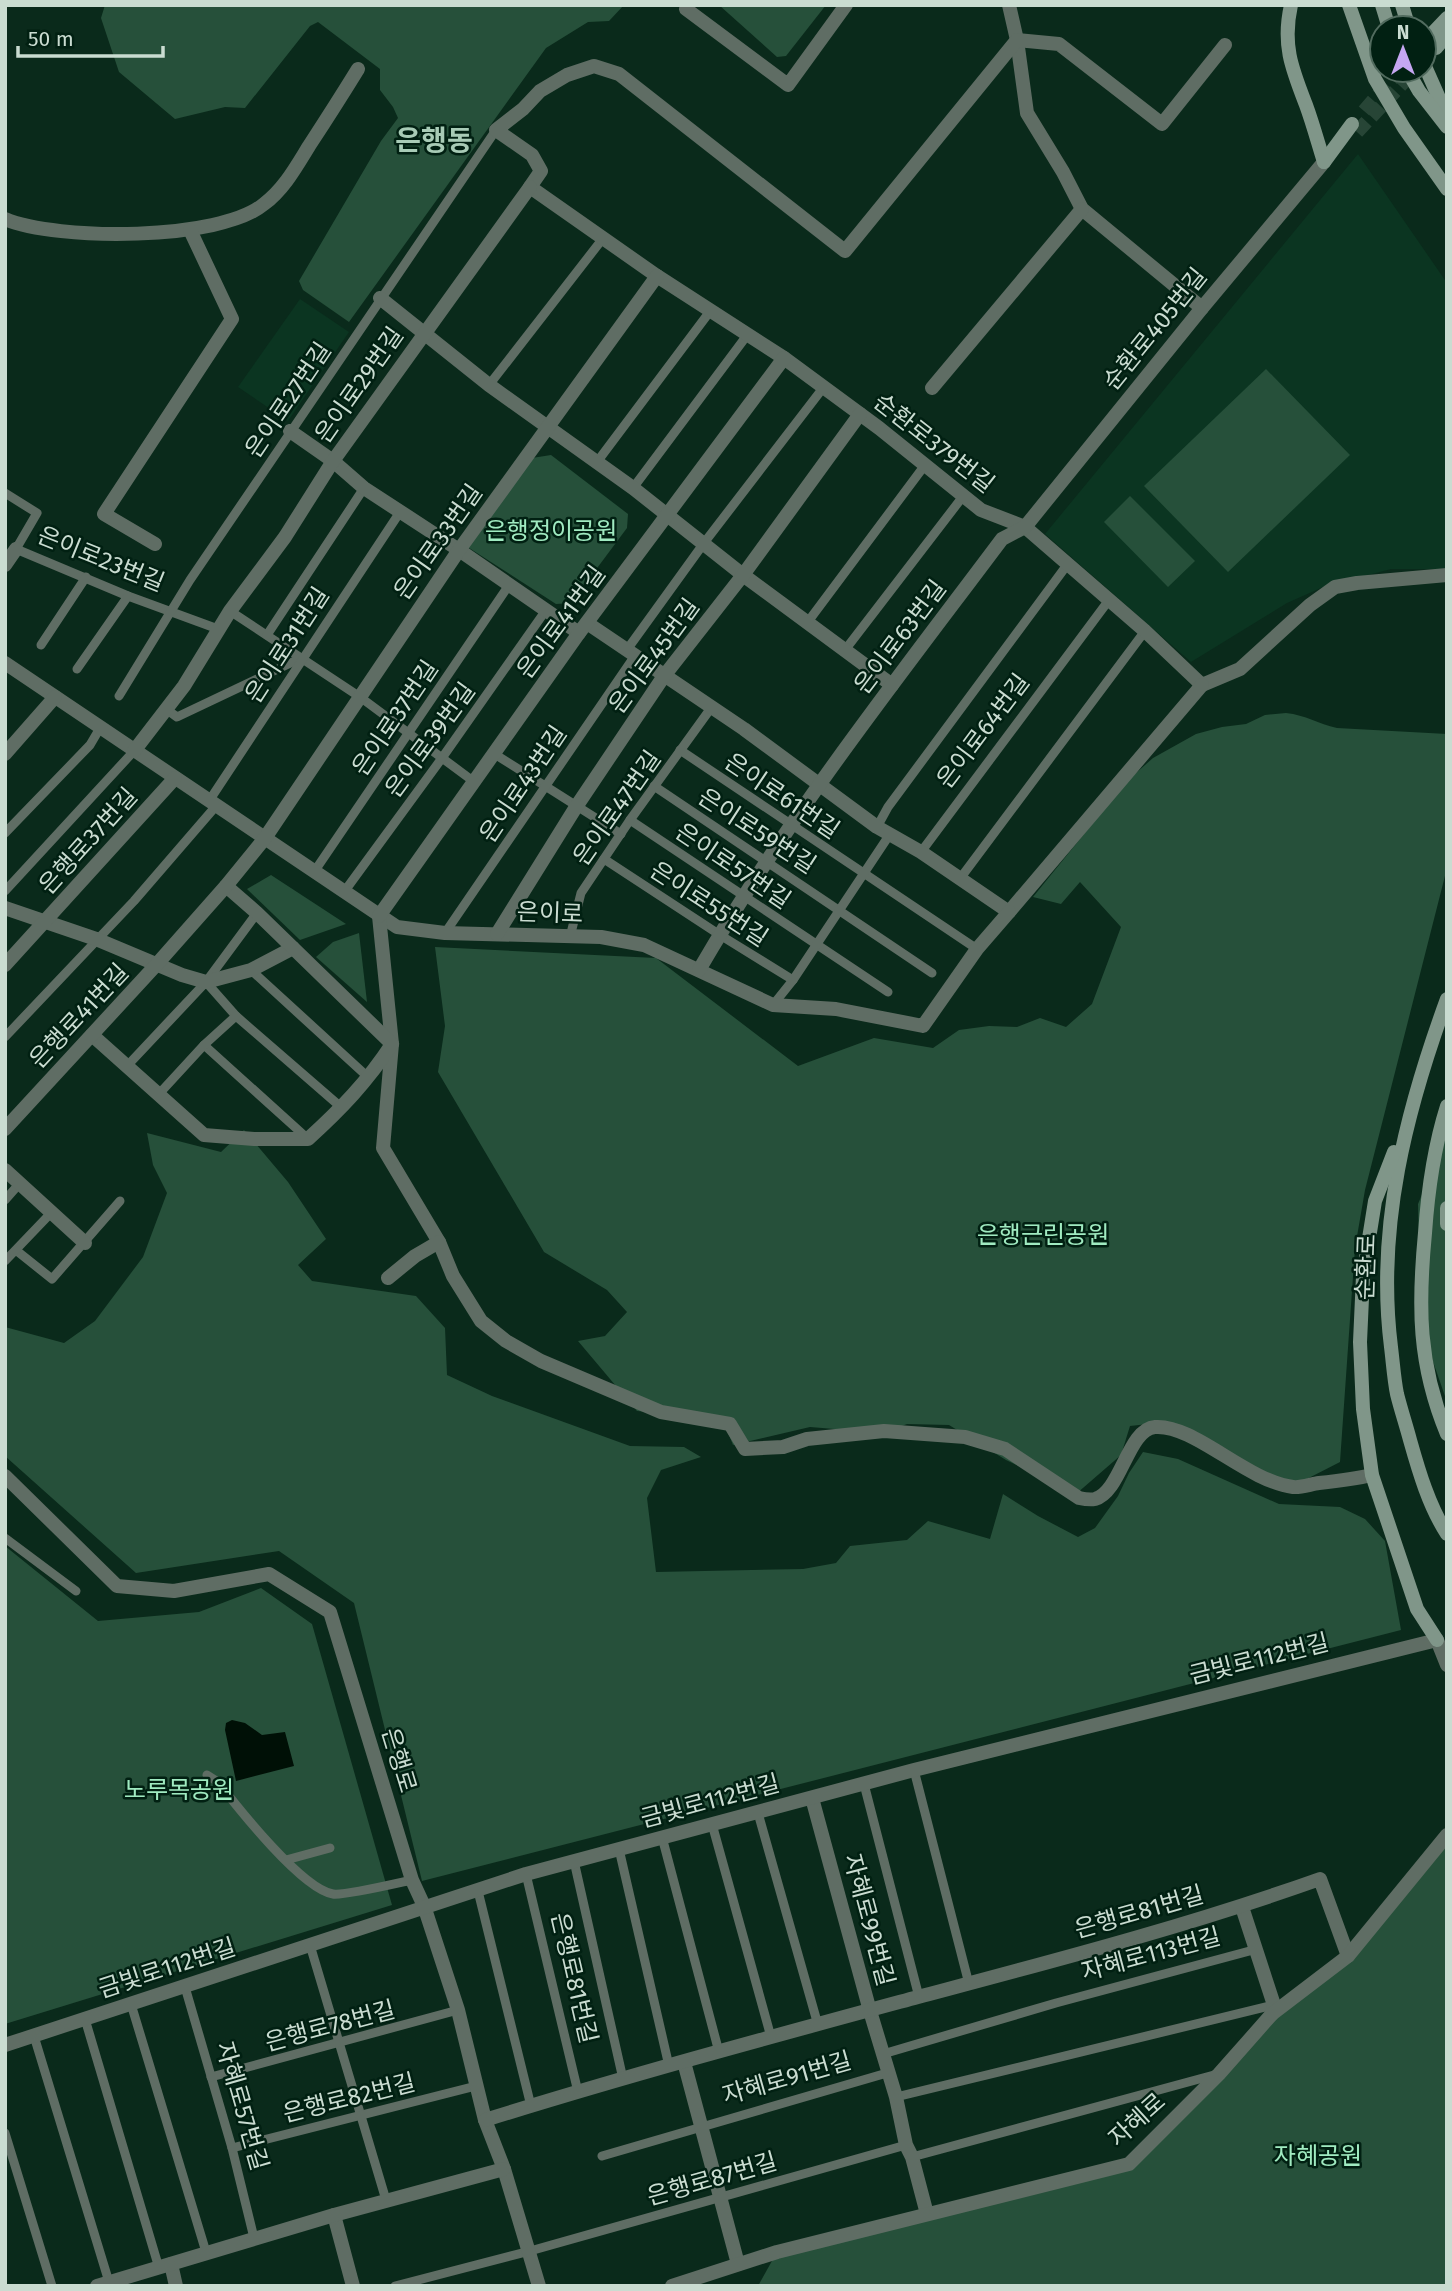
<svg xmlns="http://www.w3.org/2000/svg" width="1452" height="2291" font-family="'Fira Sans','Noto Sans KR',sans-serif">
<rect width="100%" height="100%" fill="#0a2a1b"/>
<g fill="#0b3521">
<path d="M1358,154L1447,283V569H1391L1323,587L1287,603L1191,662L1045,534Z"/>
<path d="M300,299L349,332L288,421L238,387Z"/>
</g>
<g fill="#26503a">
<path d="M105,5H624L609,21L588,22L546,48L349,322L303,290L299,281L381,141L398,118L393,107L380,90V69L318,22L310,26L245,108L225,107L175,119L119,72L101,18Z"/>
<path d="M719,5H826L786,56L777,57Z"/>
<path d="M1266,369L1350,455L1228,572L1144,486Z"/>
<path d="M551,455L628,514L627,528L571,603L556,604L466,546L532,458Z"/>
<path d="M1130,496L1195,561L1168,587L1104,522Z"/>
<path d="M1286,713C1306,715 1318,724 1337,728L1447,734V868L1365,1190L1355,1248L1340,1462L1297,1484L1250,1473L1157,1423L1130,1426L1121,1455L1076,1494L1006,1460L949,1425L907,1424L883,1433L810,1427L733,1445L725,1425L682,1415L637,1411L578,1341L605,1336L627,1312L607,1290L544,1252L438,1072L445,1026L435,947L656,958L798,1066L874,1038L933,1048L959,1030L989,1026L1017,1027L1040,1018L1066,1027L1092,1004L1121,927L1080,882L1061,904L1033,897L1128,780L1153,758L1196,734L1222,727L1246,724L1265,715Z"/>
<path d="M271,875L346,924L300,940L247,889Z"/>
<path d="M359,933L367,1002L316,957L333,942Z"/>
<path d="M244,1130L288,1182L326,1239L298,1265L312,1281L416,1296L445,1328L447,1375L492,1396L630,1446L684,1447L701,1457L661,1470L647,1498L656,1572L803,1569L836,1563L850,1546L907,1540L928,1521L990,1539L1003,1494L1038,1516L1078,1537L1095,1528L1118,1496L1129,1473L1143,1452L1178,1459L1279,1504L1340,1507L1365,1519L1385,1541L1401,1630L422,1881L354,1603L279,1551L136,1573L5,1456V1327L64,1343L95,1321L143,1257L167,1193L153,1165L147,1133L221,1152Z"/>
<path d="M1447,1134V1402L1421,1327L1418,1204Z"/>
<path d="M5,1546L98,1621L199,1612L261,1588L312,1624L392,1905L5,2024Z"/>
<path d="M1447,1837V2286H758L777,2252L1129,2164L1272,2014L1348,1956Z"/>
</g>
<path fill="#001006" d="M232,1720L245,1723L262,1735L285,1732L294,1766L236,1781L225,1730L226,1723Z"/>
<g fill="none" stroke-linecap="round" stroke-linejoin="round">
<g stroke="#274536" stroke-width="14" stroke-dasharray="14 7" stroke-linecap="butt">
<path d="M1364,111L1400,70"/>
<path d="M1357,132L1415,70"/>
</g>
<g stroke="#5f6d64" stroke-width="9">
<path d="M489,385L604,237"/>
<path d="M597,462L711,310"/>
<path d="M633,488L748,334"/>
<path d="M5,493L37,513L16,549L128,596L218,629"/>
<path d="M230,611L360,697L473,781"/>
<path d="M807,623L925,465"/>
<path d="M267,635L364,488"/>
<path d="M41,645L86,577"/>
<path d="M845,650L964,495"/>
<path d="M626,651L704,543L823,388"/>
<path d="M77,669L128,596"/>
<path d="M119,696L190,580L496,130"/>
<path d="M166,709L177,717L301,658"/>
<path d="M680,750L977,949"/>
<path d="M493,753L621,834"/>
<path d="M654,786L932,973"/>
<path d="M209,801L400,512"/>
<path d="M630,820L888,992"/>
<path d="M877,827L888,807L1067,565"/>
<path d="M5,833L90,745L100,728"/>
<path d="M921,852L1109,600"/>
<path d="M604,859L720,935L793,980"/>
<path d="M314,872L509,585"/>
<path d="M959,880L1145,631"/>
<path d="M5,891L134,751"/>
<path d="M344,892L442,758L546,610"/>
<path d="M445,933L634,657"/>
<path d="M570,937L581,893L630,820L711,708"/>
<path d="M251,970L369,1078"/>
<path d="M206,982L236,1016L342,1108"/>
<path d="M773,1005L793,980L890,834"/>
<path d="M5,1037L134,901L216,806"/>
<path d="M204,1045L307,1138"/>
<path d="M127,1066L206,982L257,913"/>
<path d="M158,1095L204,1045L236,1016"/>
<path d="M5,1200L20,1183"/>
<path d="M17,1251L52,1279L120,1201"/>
<path d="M5,1261L51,1213"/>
<path d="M5,1538L76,1591"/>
<path d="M914,1770L969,1984"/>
<path d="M207,1775L218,1782C238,1808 302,1889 333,1894C343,1896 398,1883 412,1880"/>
<path d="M864,1784L919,1997"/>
<path d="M758,1813L818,2025"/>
<path d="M712,1824L771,2037"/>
<path d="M662,1837L719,2052"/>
<path d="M619,1849L669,2066"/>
<path d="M286,1860L330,1848"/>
<path d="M574,1861L623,2079"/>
<path d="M526,1874L578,2092"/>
<path d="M478,1891L531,2106"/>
<path d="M310,1945L386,2200"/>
<path d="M185,1987L232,2148L254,2238"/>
<path d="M131,2004L206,2252"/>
<path d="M85,2019L159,2268"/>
<path d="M34,2036L109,2282"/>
<path d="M883,2054L1056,2003L1257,1949"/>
<path d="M211,2077L458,2010"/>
<path d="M896,2097L1274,2005"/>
<path d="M5,2133L52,2286"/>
<path d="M232,2148L476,2086"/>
<path d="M602,2156L887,2073"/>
<path d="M912,2157L1214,2075"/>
<path d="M395,2286L530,2251L906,2145"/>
</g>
<g stroke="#5f6d64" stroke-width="14">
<path d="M1009,5L1017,40L1027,113L1063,172L1082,209L1202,308"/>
<path d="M686,9L788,85L846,5"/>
<path d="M1225,45L1162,124L1059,44L1017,40L845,251L619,74L594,66L567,75L540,91L523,109L496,130L532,155L541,171L530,187L657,276L784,358L879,428L981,510L1025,527L1145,631L1202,685L1240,669L1310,605L1335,587L1357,583L1447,575"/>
<path d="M5,219C57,241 220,241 264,204C284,189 296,167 309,146C326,120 342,95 358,69"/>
<path d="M380,298L489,385L633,488L743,575L892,685"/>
<path d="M932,388L1082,209"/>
<path d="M290,431L333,461L364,488L459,550L579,633"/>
<path d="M155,544L104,514L232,319L190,230"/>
<path d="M5,565L16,549"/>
<path d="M587,623L744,729L877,827L921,852L1009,912L1202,685"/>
<path d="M5,663L397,927L445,933L601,937L644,945L773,1005L836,1009L923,1026L977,949L1009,912"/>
<path d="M134,751L184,686L230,611L285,537L333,461L530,187"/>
<path d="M5,754L55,697"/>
<path d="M5,908L96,939L182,975L206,982L251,970L293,948"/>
<path d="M379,916L392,1044L383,1148L439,1242L453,1276L481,1321L506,1341L541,1361L661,1412L730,1424L745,1449L783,1447L807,1439L884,1431L965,1437L1005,1449L1079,1498C1084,1499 1090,1500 1095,1499C1121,1492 1128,1429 1155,1427C1194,1424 1246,1481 1293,1487C1301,1488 1311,1484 1319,1483C1338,1481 1355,1479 1372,1475"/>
<path d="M379,916L579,633L784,358"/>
<path d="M497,934L576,807L664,676L743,575L860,414"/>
<path d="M5,965L175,778"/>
<path d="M699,970C787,818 897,679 1002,539L1025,527L1202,308L1324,162"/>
<path d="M92,1035L204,1135L254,1139H308C341,1109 367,1082 392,1044L257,913L226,886"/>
<path d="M5,1129L157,964L226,886L265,838L459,550L657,276"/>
<path d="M5,1170L85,1243"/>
<path d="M388,1278L415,1256L439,1242"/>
<path d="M5,1476L117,1586L174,1591L269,1574L330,1612L412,1880L424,1906L458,2010L485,2120L504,2169L539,2286"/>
<path d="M812,1798L870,2011L896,2097L906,2145L912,2157L927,2214"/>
<path d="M1242,1907L1274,2005L1272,2014"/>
<path d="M5,2045L526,1874L914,1770L1437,1640L1447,1665"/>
<path d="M684,2062L738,2264"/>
<path d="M485,2120C629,2075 774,2036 918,1997C1053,1961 1188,1926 1320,1879L1348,1956"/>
<path d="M334,2215L353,2286"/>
<path d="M171,2264L176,2286"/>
<path d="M97,2286L334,2215L504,2169"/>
</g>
<path stroke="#5f6d64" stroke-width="14" d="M672,2286L777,2252L1129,2164L1219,2074L1272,2014L1348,1956L1447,1835"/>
<g stroke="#809689" stroke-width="14">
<path d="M1291,5C1282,45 1292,69 1306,105C1313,124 1318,143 1324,162"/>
<path d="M1349,5L1375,79L1404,128L1447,189"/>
<path d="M1382,5L1389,28"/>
<path d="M1402,5L1409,28"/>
<path d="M1428,38L1447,18"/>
<path d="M1436,48L1447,35"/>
<path d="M1424,64L1447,116"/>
<path d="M1407,70L1419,91L1447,127"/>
<path d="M1324,162L1352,124"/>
<path d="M1447,999C1406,1111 1376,1227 1391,1347C1393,1363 1394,1379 1397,1394C1401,1410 1406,1425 1410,1440C1419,1472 1429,1506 1447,1534"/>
<path d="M1447,1106C1434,1147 1428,1190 1425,1233C1418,1306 1418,1364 1447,1434"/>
<path d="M1394,1152L1375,1201L1363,1276L1360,1342L1363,1409L1372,1475L1417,1609L1437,1640"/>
<path d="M1447,1208V1224"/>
</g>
</g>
<g text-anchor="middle" stroke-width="5" stroke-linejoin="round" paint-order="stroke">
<g font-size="24" fill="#cadcd1" stroke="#012012">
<text transform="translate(1155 329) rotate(-51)" y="8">순환로405번길</text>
<text transform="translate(359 385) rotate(-55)" y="8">은이로29번길</text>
<text transform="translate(288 400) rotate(-56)" y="8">은이로27번길</text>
<text transform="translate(934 443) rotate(38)" y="8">순환로379번길</text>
<text transform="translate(438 542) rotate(-55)" y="8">은이로33번길</text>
<text transform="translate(101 559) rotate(22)" y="8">은이로23번길</text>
<text transform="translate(561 622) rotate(-54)" y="8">은이로41번길</text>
<text transform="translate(900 637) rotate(-53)" y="8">은이로63번길</text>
<text transform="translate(287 645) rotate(-57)" y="8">은이로31번길</text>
<text transform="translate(654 656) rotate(-54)" y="8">은이로45번길</text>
<text transform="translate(395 718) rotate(-56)" y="8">은이로37번길</text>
<text transform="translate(983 731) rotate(-53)" y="8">은이로64번길</text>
<text transform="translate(430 740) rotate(-54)" y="8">은이로39번길</text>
<text transform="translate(523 784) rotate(-56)" y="8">은이로43번길</text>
<text transform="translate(782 796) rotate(34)" y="8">은이로61번길</text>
<text transform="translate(617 808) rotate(-55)" y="8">은이로47번길</text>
<text transform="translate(757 831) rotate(33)" y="8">은이로59번길</text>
<text transform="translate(88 841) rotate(-48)" y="8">은행로37번길</text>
<text transform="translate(733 866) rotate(34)" y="8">은이로57번길</text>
<text transform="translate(709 904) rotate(33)" y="8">은이로55번길</text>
<text transform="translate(550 913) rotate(2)" y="8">은이로</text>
<text transform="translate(79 1016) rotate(-47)" y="8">은행로41번길</text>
<text transform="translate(1366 1267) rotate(-88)" y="8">순환로</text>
<text transform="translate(1259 1659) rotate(-14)" y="8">금빛로112번길</text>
<text transform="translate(399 1760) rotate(73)" y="8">은행로</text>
<text transform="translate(710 1801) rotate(-15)" y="8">금빛로112번길</text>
<text transform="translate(1139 1912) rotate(-16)" y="8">은행로81번길</text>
<text transform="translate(869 1920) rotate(75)" y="8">자혜로99번길</text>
<text transform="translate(1151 1954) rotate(-15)" y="8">자혜로113번길</text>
<text transform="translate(167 1968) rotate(-18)" y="8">금빛로112번길</text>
<text transform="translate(574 1978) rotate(77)" y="8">은행로81번길</text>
<text transform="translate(330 2026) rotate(-15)" y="8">은행로78번길</text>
<text transform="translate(787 2078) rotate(-16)" y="8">자혜로91번길</text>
<text transform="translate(349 2098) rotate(-14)" y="8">은행로82번길</text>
<text transform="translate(242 2106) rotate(74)" y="8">자혜로57번길</text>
<text transform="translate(1137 2120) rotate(-42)" y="8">자혜로</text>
<text transform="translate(712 2179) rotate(-16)" y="8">은행로87번길</text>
</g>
<g font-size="24" fill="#a0ebc1" stroke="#012012">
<text x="551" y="539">은행정이공원</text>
<text x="1043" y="1243">은행근린공원</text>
<text x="179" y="1798">노루목공원</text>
<text x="1318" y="2164">자혜공원</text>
</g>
<g font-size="28" font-weight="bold" fill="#a8cbb6" stroke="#012012">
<text x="434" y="150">은행동</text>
</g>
</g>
<rect width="1452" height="2291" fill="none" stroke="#cadcd1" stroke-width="14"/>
<g transform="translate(1403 49)"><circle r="33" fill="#012012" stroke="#516b5e" stroke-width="2"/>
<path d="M0-5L12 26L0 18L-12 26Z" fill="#c5a7f1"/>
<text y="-10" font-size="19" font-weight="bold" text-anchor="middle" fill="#cadcd1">N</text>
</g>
<path d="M18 46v10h145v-10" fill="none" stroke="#cadcd1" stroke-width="3.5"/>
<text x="28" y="46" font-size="21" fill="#cadcd1" stroke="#012012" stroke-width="5" paint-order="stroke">50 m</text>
</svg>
